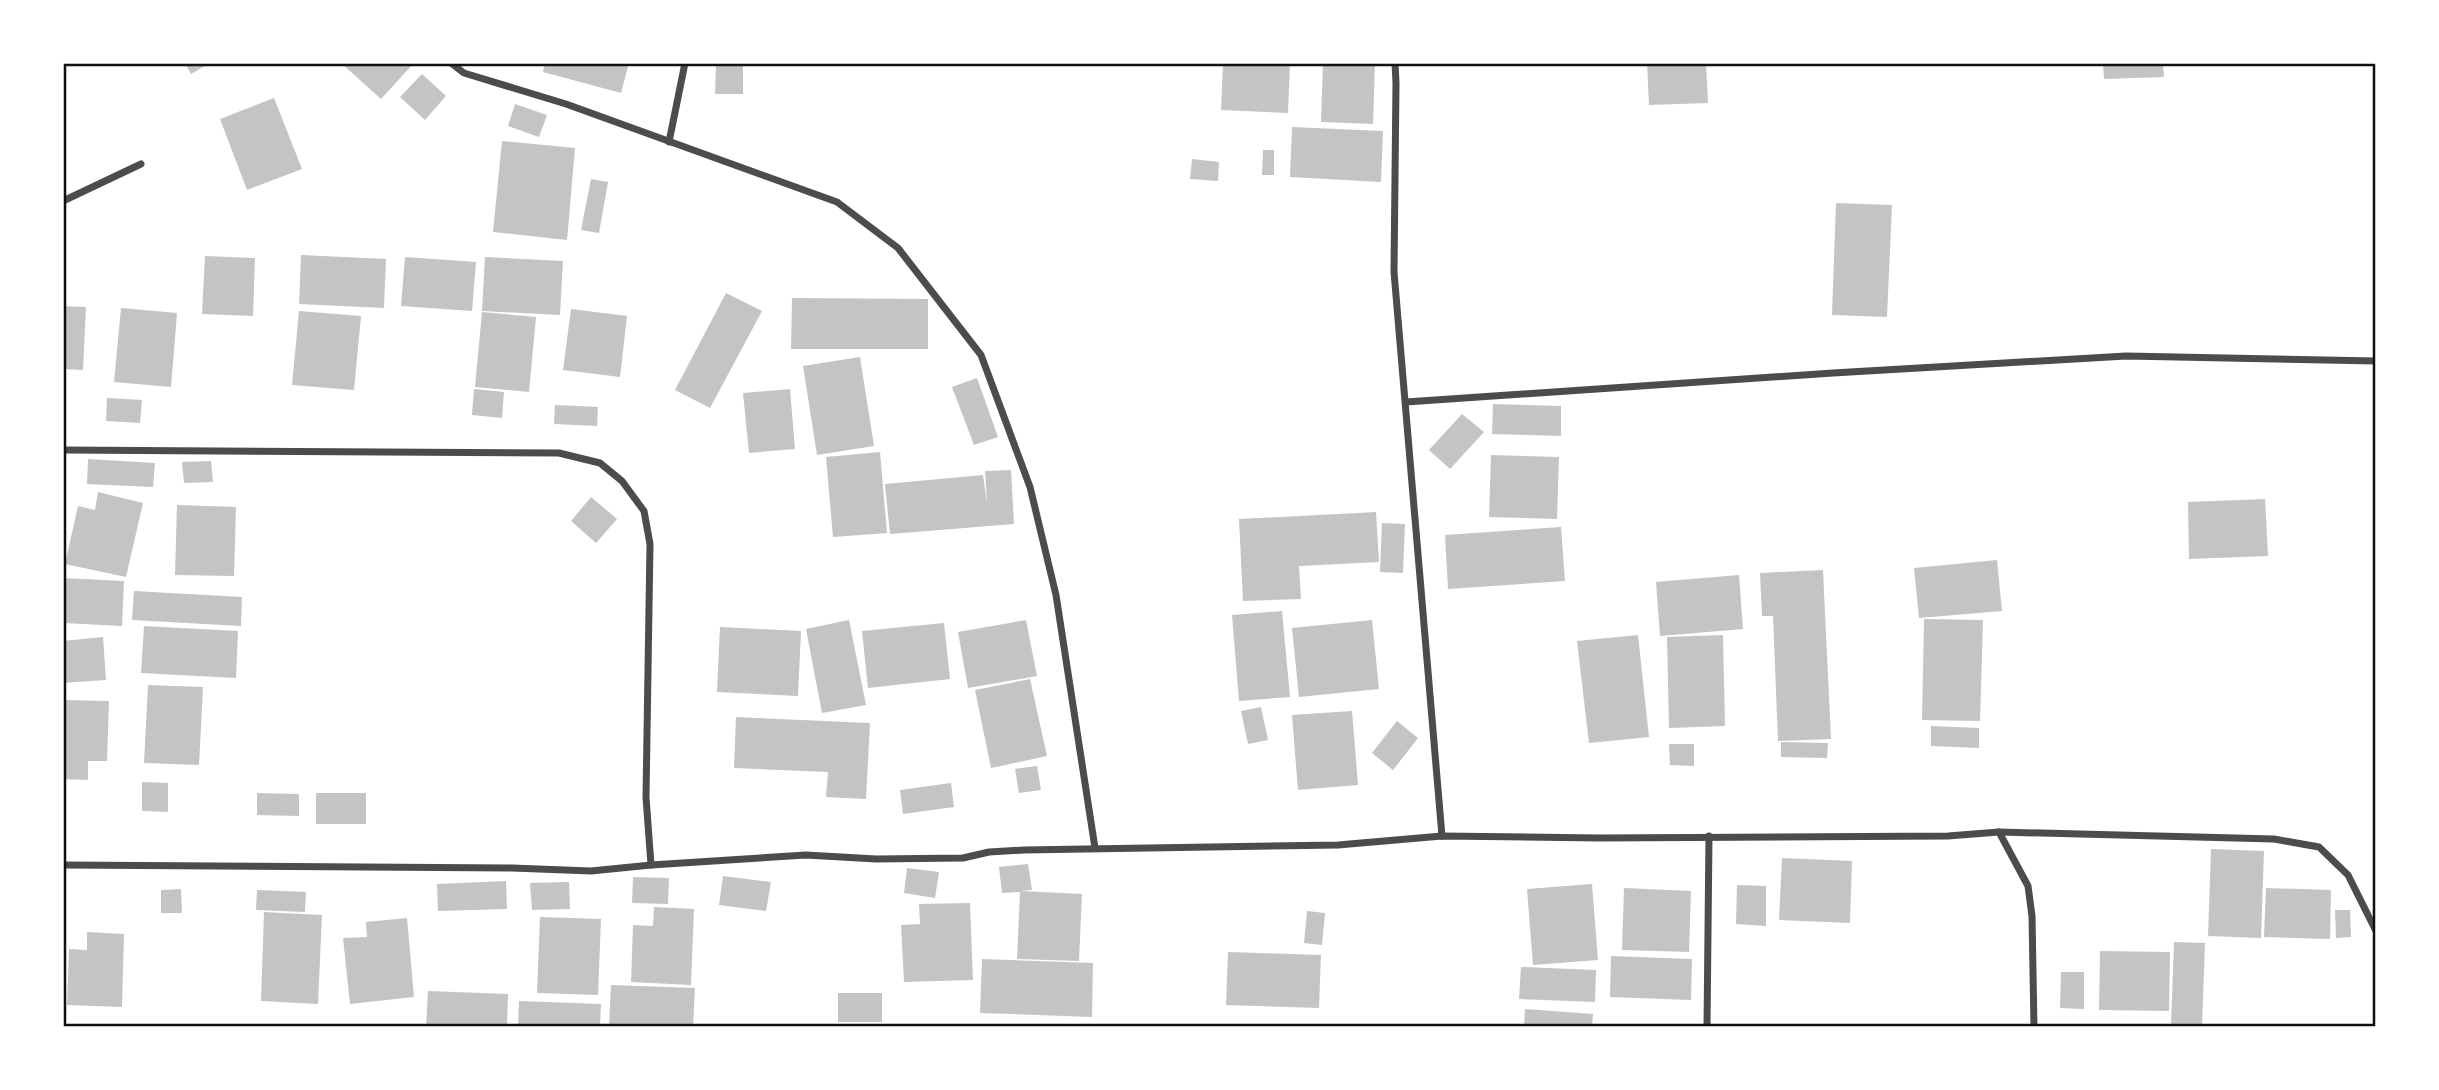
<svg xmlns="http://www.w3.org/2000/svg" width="2439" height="1090" font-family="Montserrat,sans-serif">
<rect width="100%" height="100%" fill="#fff"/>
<g fill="#c4c4c4">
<path d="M185,63H210L191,74Z"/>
<path d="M341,63H414L381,99Z"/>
<path d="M545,63H629L621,93L543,72Z"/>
<path d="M716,63H743V94H715Z"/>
<path d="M1223,63H1290L1288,113L1221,110Z"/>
<path d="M1323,63H1375L1373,124L1321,122Z"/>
<path d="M1647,63H1706L1708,103L1649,105Z"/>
<path d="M2103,63H2163L2164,77L2104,79Z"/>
<path d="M422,74L446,96L425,120L400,97Z"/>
<path d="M274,98L302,169L247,190L220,119Z"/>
<path d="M515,104L547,115L539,137L508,126Z"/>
<path d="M1292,127L1383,131L1381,182L1290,177Z"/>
<path d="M502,141L575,148L567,240L493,232Z"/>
<path d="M1263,150H1274V175H1262Z"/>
<path d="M1192,159L1219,162L1218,181L1190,179Z"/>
<path d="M591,179L608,182L599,233L581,230Z"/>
<path d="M1836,203L1892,205L1887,317L1832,315Z"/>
<path d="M301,255L386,259L384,308L299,304Z"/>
<path d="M205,256L255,258L253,316L202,314Z"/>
<path d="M405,257L476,262L472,311L401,306Z"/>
<path d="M485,257L563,261L560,315L482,311Z"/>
<path d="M726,293L762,311L710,408L675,390Z"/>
<path d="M792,298L928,299V349H791Z"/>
<path d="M63,306L86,307L83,370L63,369Z"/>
<path d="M121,308L177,313L171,387L114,382Z"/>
<path d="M571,309L627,316L620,377L563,370Z"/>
<path d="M299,311L361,316L354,390L292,385Z"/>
<path d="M482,312L536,317L529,392L475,387Z"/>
<path d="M860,357L874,446L817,455L803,366Z"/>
<path d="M977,378L998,437L974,445L952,387Z"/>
<path d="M474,389L504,392L502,418L472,415Z"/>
<path d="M790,389L795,449L749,453L743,393Z"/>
<path d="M107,398L142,400L140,423L106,421Z"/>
<path d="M1493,404L1561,406V436L1492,434Z"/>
<path d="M555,405L598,407L597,426L554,424Z"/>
<path d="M1462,414L1484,432L1450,469L1429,450Z"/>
<path d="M880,452L887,533L833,537L826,457Z"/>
<path d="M1491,455L1559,457L1557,519L1489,517Z"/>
<path d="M88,459L155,463L153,487L87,484Z"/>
<path d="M211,461L213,482L184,483L182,462Z"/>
<path d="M1011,470L1014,524L890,534L885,484L983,475L987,504L985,471Z"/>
<path d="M98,492L143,503L126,577L65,564L78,506L95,510Z"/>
<path d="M591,497L617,519L596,543L571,521Z"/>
<path d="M2265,499L2268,556L2189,559L2188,502Z"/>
<path d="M177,505L236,507L234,576L175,575Z"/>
<path d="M1376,512L1379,562L1299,566L1301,599L1243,601L1239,519Z"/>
<path d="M1382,523L1405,524L1403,573L1380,572Z"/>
<path d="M1561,527L1565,581L1448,589L1445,535Z"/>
<path d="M1997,560L2002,611L1919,618L1914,568Z"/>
<path d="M1823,570L1831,739L1778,741L1773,616H1762L1760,573Z"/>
<path d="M1739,575L1743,629L1660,636L1656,582Z"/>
<path d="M63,578L124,581L122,626L63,623Z"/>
<path d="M134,591L242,597L241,626L132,620Z"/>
<path d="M1282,611L1290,697L1239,701L1232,615Z"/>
<path d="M1924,619L1983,620L1980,721L1922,720Z"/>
<path d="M849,620L866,705L822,713L806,629Z"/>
<path d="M1026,620L1037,676L968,688L958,632Z"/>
<path d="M1372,620L1379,689L1299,697L1292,628Z"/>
<path d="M944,623L950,679L868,688L862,631Z"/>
<path d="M144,626L238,631L236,678L141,673Z"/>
<path d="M720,627L801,631L798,696L717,692Z"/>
<path d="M1638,635L1649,737L1589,743L1577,641Z"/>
<path d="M1723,635L1725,726L1669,728L1667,637Z"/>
<path d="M103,637L106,680L63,683V641Z"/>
<path d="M1030,679L1047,756L991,768L975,690Z"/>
<path d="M148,685L203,687L199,765L144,763Z"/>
<path d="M63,700L109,701L107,761H88V780L63,779Z"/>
<path d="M1261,707L1268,740L1248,744L1241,711Z"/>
<path d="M1352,711L1358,785L1298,790L1292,715Z"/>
<path d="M736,717L870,723L866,799L826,797L828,772L734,768Z"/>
<path d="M1397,721L1418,738L1393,770L1372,753Z"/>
<path d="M1931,726L1979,728V748L1931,746Z"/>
<path d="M1781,742L1828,743L1827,758L1781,757Z"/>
<path d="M1669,744H1694V766L1670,765Z"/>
<path d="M1037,766L1041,790L1019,793L1015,769Z"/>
<path d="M142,782L168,783V812L142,811Z"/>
<path d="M951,783L954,807L903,814L900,790Z"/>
<path d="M257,793L299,794V816L257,815Z"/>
<rect x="316" y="793" width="50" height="31"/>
<path d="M2211,849L2264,851L2261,938L2208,936Z"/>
<path d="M1782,858L1852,861L1850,923L1779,920Z"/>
<path d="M1028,864L1032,890L1020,891L1082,894L1079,961L1017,959L1020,892L1002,893L999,867Z"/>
<path d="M907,868L939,872L935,898L904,893Z"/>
<path d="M723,876L771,882L766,911L719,905Z"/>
<path d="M633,877L669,878L668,904L632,903Z"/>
<path d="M506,881L507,909L438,911L437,884Z"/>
<path d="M569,882L570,909L532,910L530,883Z"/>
<path d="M1592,884L1598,960L1533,965L1527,889Z"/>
<path d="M1737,885L1766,886V926L1736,924Z"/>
<path d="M1624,888L1691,891L1689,952L1622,950Z"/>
<path d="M2266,888L2331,890L2330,939L2264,937Z"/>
<path d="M181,889L182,913H161V890Z"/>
<path d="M257,890L306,892L305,912L256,910Z"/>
<path d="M970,903L973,980L904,982L901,925L920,924L919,904Z"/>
<path d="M654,907L694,909L691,985L631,982L633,925L653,926Z"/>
<path d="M2335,910H2350L2351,937L2336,938Z"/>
<path d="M1307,911L1325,913L1322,945L1304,943Z"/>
<path d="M264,912L322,915L318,1004L261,1001Z"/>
<path d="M540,917L601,919L598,995L537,993Z"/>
<path d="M407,918L414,997L350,1004L343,938L367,937L366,922Z"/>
<path d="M87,932L124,934L122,1007L67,1005L69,949L87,950Z"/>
<path d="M2174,942L2205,943L2202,1027L2171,1026Z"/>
<path d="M2100,951L2170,952L2169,1011L2099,1010Z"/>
<path d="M1228,952L1321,955L1319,1008L1226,1005Z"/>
<path d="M1611,956L1692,959L1691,1000L1610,997Z"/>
<path d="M982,959L1093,963L1092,1017L980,1013Z"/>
<path d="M1521,967L1596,970L1595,1002L1519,999Z"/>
<path d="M2061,972H2084V1009L2060,1008Z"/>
<path d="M611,985L695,988L693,1027H609Z"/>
<path d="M428,991L508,994L507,1027H426Z"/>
<rect x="838" y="993" width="44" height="29"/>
<path d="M519,1001L601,1004L600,1027H518Z"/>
<path d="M1525,1009L1593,1014L1592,1027H1524Z"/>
</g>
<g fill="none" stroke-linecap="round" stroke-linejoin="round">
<g stroke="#4c4c4c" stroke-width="7">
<path d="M451,63L464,73L566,104L837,202L898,248L981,355L1030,487L1056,595L1095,848"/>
<path d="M1395,63L1396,83L1394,272L1442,836"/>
<path d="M669,142L685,63"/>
<path d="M63,201L141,164"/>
<path d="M1406,402L1833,373L2126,356L2376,361"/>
<path d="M63,450L559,453L600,463L622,481L644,511L650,544L646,797L651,865"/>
<path d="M1999,832L2274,839L2319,847L2348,875L2376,931"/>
<path d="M63,865L512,868L591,871L651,865L806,855L876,859L963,858L989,852L1024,850L1338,845L1442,836L1600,838L1948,836L1999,832L2028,886L2032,916L2034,1027"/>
<path d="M1707,1027L1709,836"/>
</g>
</g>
<rect width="2439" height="1090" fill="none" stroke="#ffffff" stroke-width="130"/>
<rect x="65" y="65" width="2309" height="960" fill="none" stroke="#111" stroke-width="2.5"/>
</svg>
